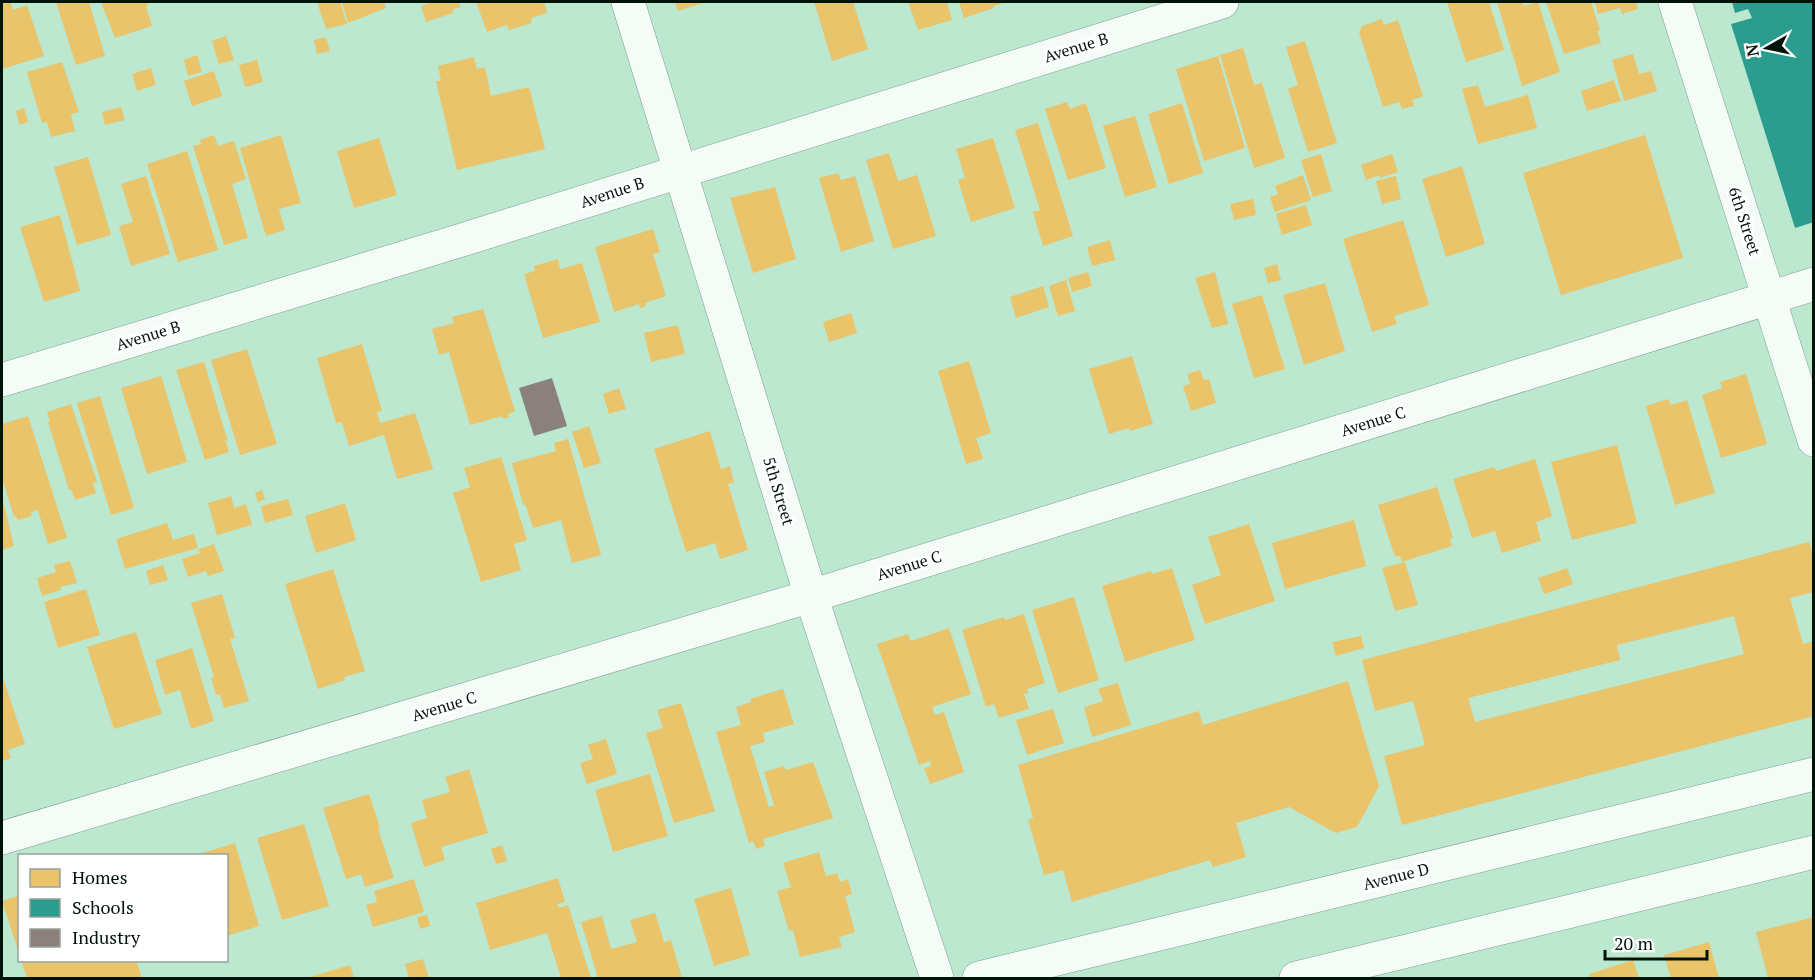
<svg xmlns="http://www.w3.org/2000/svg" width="1815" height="980" font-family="'PT Serif',serif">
<rect width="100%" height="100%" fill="#bbe8cf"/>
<g fill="#e9c46a" fill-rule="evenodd">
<path d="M2,2H10L13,10L27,5L44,56L2,69Z"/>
<path d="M56,2H89L105,56L76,65Z"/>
<path d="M101,2H147L148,6L146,7L152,26L115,38Z"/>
<path d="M317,2H340L347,24L326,29Z"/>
<path d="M342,2H384L386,8L348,23Z"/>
<path d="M434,2H459L461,7L452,10L453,13L426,22L421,6Z"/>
<path d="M476,2H544L547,13L531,18L532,23L509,30L507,25L487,32Z"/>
<path d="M675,2H706L678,11Z"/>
<path d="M814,2H853L868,49L832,61Z"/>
<path d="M908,2H947L952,20L918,30Z"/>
<path d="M959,2H1006L994,6V8L964,18Z"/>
<path d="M1447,2H1489L1504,50L1466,62Z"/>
<path d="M1497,2H1522L1524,6L1538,2L1560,72L1522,86Z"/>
<path d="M1546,2H1591L1600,30L1597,31L1601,43L1564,54Z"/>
<path d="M1595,2H1636L1638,9L1622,14L1620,8L1598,14Z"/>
<path d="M1382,19L1384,25L1398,20L1423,96L1412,100L1414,106L1402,109L1399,102L1383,107L1359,32L1362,26Z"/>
<path d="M226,36L234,60L219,64L212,41Z"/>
<path d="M326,37L330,51L317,54L314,40Z"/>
<path d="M1305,41L1337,143L1308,152L1288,89L1298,85L1286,47Z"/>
<path d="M1243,48L1254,85L1262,83L1285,158L1254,168L1220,55Z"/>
<path d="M1633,54L1639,74L1651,71L1657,91L1624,101L1612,60Z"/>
<path d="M197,55L202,72L188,76L184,60Z"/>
<path d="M1218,56L1245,148L1204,161L1176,69Z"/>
<path d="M474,57L477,69L485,67L491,96L529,87L545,149L457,170L436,81H441L438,66Z"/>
<path d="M257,60L263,82L245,87L239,65Z"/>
<path d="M62,62L79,112L71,114L75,131L51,137L47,122L42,123L27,72Z"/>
<path d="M151,68L156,85L137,91L132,74Z"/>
<path d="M214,71L222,96L192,106L184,81Z"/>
<path d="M1614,80L1621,101L1587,111L1581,91Z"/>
<path d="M1478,85L1485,107L1528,95L1537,128L1478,144L1462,89Z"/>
<path d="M1067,102L1070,109L1086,103L1106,168L1068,180L1045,109Z"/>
<path d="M1182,103L1203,173L1169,184L1148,114Z"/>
<path d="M121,107L125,120L105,125L102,112Z"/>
<path d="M24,108L28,122L19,125L16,111Z"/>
<path d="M1135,116L1157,187L1125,197L1103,126Z"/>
<path d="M1038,123L1073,236L1043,246L1033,212L1040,210L1015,130Z"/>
<path d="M214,135L218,146L234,141L246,179L232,184L248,238L224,245L193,146L201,144L200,140Z"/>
<path d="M281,135L301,203L279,209L285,230L266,236L240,148Z"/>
<path d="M1645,135L1683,258L1561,295L1523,173Z"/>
<path d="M379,138L397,195L354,208L337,151Z"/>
<path d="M993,138L1015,208L971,222L958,180L965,178L956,149Z"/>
<path d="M187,151L218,250L178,262L147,164Z"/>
<path d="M889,153L898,181L917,175L936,236L893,249L866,160Z"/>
<path d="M1321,154L1332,191L1313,197L1301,160Z"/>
<path d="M1392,154L1398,172L1380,178L1379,175L1366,180L1361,165Z"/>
<path d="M88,157L111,235L77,245L54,167Z"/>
<path d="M1462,166L1485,244L1446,257L1422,179Z"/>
<path d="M838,173L841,180L855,176L874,241L841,252L819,178Z"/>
<path d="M1303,175L1311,200L1275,212L1270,197L1278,194L1275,186Z"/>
<path d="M146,176L170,254L131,266L119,226L133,222L121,184Z"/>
<path d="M1396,176L1401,199L1382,204L1376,181Z"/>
<path d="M775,187L796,259L753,273L730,198Z"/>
<path d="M1253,199L1256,215L1234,220L1230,204Z"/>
<path d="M1306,205L1312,225L1282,235L1276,214Z"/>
<path d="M60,215L80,291L44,302L20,227Z"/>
<path d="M1403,220L1429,305L1394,316L1397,324L1372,332L1343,239Z"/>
<path d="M653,229L660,252L653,254L666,296L645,303L646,306L640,308L639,304L614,312L595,247Z"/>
<path d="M1110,240L1115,260L1092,266L1087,247Z"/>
<path d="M558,259L560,269L582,263L600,322L543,338L524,274L535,271L534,266Z"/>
<path d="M1277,264L1281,280L1268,283L1264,268Z"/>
<path d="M1088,272L1092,286L1072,292L1068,278Z"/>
<path d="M1215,272L1228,324L1212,328L1195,278Z"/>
<path d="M1066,280L1075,311L1058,316L1049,286Z"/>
<path d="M1325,283L1345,351L1304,365L1283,295Z"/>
<path d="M1043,286L1049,307L1016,318L1010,297Z"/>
<path d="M1262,295L1285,369L1254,378L1232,304Z"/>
<path d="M483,309L515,411L508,414L509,417L503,419L502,416L470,425L449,352L439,355L432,329L454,323L452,317Z"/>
<path d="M851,313L857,333L829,342L823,322Z"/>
<path d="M678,325L685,354L651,362L644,333Z"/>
<path d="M362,344L382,411L377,412L380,423L415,413L433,469L397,479L384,435L349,446L342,422L336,423L317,358Z"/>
<path d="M247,349L277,444L240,455L211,360Z"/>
<path d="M1132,356L1153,424L1130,431L1129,428L1109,434L1089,369Z"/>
<path d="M969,361L991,433L976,438L983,459L966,464L938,371Z"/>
<path d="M204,362L228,442L225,440L229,452L205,460L176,370Z"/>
<path d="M1200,370L1204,380L1209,379L1216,403L1191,411L1183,386L1190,384L1187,374Z"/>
<path d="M1746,374L1767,444L1721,458L1702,395L1722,388L1720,382Z"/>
<path d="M161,376L187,462L147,474L121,388Z"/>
<path d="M619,388L626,409L609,414L603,394Z"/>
<path d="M100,396L134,508L111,515L77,403Z"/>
<path d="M1668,399L1671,405L1687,400L1715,493L1675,505L1646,406Z"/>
<path d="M71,404L97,482L93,483L96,493L75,500L71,489L69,490L48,422L50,421L47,412Z"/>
<path d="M28,416L67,538L48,544L38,510L31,512L32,516L18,520L16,516L14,517L2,478V424Z"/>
<path d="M589,426L601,463L584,468L572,432Z"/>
<path d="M710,431L721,469L730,466L734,482L728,484L748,550L720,559L715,543L686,552L654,449Z"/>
<path d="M568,439L601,555L572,563L561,520L533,528L526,506L523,504L512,463L556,451L554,443Z"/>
<path d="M1617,445L1637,523L1572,540L1551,462Z"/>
<path d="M501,457L527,540L514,544L521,570L481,582L453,493L470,487L464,468Z"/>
<path d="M1535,459L1552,516L1536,522L1541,541L1502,553L1495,531L1472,538L1453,479L1494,467L1496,471Z"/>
<path d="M1437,487L1453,538L1450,539L1452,546L1402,562L1400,556L1395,557L1378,505Z"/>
<path d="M262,490L265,499L258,502L255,493Z"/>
<path d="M231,496L234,508L246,504L252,525L217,535L208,503Z"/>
<path d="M2,497L14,546L2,550Z"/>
<path d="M288,499L293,515L265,523L261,506Z"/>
<path d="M345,503L356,540L316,553L305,516Z"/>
<path d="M1354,520L1366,566L1285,589L1272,543Z"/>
<path d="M167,523L173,540L194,534L198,548L125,569L116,539Z"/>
<path d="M1249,524L1275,601L1205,624L1192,585L1221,575L1208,537Z"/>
<path d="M1809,542L1814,559V592L1790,598L1803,644L1814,641V716L1402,825L1384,756L1425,745L1413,701L1375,711L1362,660ZM1734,616L1744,654L1475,722L1468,698L1620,660L1617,645Z"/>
<path d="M214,544L224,571L208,576L206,571L188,577L182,559L200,553L199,549Z"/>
<path d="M70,561L77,583L60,587L61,590L42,596L37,578L56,572L54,565Z"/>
<path d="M1405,562L1418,605L1395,611L1382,568Z"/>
<path d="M163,565L168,580L150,585L146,571Z"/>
<path d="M1172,568L1195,640L1125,662L1102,586L1151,571L1152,574Z"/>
<path d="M1567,568L1573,584L1544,594L1538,578Z"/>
<path d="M333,569L365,671L344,677L345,680L318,689L285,584Z"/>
<path d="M86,589L100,635L58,648L44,602Z"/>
<path d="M222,594L235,638L230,639L249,701L224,708L220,694L216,695L211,678L214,677L191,603Z"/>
<path d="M1074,597L1099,680L1058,693L1032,610Z"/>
<path d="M1024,614L1045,683L1027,689L1029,693L1024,694L1029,709L999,718L994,704L986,707L962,630L1004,617L1005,620Z"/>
<path d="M949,628L971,694L932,707L935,715L944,712L964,772L930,784L924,768L931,766L930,761L919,765L877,644L908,634L911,641Z"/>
<path d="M136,632L162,714L114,729L87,647Z"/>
<path d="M1361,636L1364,648L1336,656L1332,642Z"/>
<path d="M192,648L214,721L191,729L180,690L165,695L155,660Z"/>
<path d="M2,675L25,744L8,750L11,758L2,761Z"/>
<path d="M1348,681L1379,786L1357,827L1336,833L1289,807L1236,823L1246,857L1213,867L1210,860L1072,902L1063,870L1044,875L1028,820L1033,818L1018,765L1199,711L1203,725Z"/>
<path d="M1118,683L1131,725L1092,737L1084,707L1103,701L1098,689Z"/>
<path d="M783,689L794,724L763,733L765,742L750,746L769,807L774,805L764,772L784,766L786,770L813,762L833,818L763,839L765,846L756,849L753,841L749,843L716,732L741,725L736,707L751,702L750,699Z"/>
<path d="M681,703L715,811L674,823L646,733L663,728L657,710Z"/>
<path d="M1053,709L1064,743L1027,755L1016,720Z"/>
<path d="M606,739L617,774L587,784L580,763L593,759L588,745Z"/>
<path d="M469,769L488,833L441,847L445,860L424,867L411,823L427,818L422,800L450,792L445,777Z"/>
<path d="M650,774L668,836L613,852L595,790Z"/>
<path d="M369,794L380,828L378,829L394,878L365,887L361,874L346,879L323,808Z"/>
<path d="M304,824L329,906L282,920L257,838Z"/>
<path d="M235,843L259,926L226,936V856L196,855Z"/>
<path d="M502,845L507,861L496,864L491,849Z"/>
<path d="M819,852L826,876L837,873L840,882L848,879L852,894L845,896L855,932L839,937L842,947L800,957L793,930L789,931L777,891L791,887L783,863Z"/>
<path d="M558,878L565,902L557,904L559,908L568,905L591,978H561L547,933L490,950L476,903Z"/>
<path d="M414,879L424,912L373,927L366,905L377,902L374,891Z"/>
<path d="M731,888L750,955L714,966L694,899Z"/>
<path d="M20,895V953H19L2,901Z"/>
<path d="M655,913L664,942L671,940L682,978H598L581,922L602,916L611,949L637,942L630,920Z"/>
<path d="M427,915L430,926L420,929L417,917Z"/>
<path d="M1814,917V978H1768L1756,932Z"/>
<path d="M1709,942L1719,978H1671L1664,955Z"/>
<path d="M423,959L429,978H409L405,964Z"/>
<path d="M21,960H136L142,978H27Z"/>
<path d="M1633,960L1639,978H1591L1589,974Z"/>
<path d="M350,965L354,978H307Z"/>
</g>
<path fill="#2a9d8f" d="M1732,2H1814V222L1795,228L1731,24L1752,18L1748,9L1735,13Z"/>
<path fill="#8a817c" d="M552,378L567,426L534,436L519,388Z"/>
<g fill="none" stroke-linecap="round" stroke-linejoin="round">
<g stroke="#7ca08e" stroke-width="34">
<g id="minor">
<path d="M628,2L811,596L937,978"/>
<path d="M1675,2L1814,440"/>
<path d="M2,380L465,239L1222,2"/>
<path d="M2,838L811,596L1814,284"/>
</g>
</g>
<g stroke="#7ca08e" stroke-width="34">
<g id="tertiary">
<path d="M979,978L1814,774"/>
<path d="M1296,978L1814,852"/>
</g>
</g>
<use href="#minor" stroke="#f5fcf8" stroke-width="33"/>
<use href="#tertiary" stroke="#f5fcf8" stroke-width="33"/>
</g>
<g text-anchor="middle" stroke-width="6" stroke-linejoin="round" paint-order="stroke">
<g font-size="16" fill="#001308" stroke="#fff">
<text transform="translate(1076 47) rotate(-17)" y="6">Avenue B</text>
<text transform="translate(612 192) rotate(-18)" y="6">Avenue B</text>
<text transform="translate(1745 221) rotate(72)" y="6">6th Street</text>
<text transform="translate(148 335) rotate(-17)" y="6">Avenue B</text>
<text transform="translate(1373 421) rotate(-17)" y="6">Avenue C</text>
<text transform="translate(779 491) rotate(73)" y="6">5th Street</text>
<text transform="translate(909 565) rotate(-17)" y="6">Avenue C</text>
<text transform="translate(444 706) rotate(-17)" y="6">Avenue C</text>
<text transform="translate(1396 876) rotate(-14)" y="6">Avenue D</text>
</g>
</g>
<rect width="1815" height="980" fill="none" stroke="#001308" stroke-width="6"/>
<rect x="18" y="854" width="210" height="108" fill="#ffffff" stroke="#99a19c" stroke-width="1.5"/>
<rect x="30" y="869" width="30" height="18" fill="#e9c46a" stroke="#99a19c" stroke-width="1.5"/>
<text x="72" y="884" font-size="18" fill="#001308">Homes</text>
<rect x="30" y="899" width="30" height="18" fill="#2a9d8f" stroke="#99a19c" stroke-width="1.5"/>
<text x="72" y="914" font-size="18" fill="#001308">Schools</text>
<rect x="30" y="929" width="30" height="18" fill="#8a817c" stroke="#99a19c" stroke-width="1.5"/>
<text x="72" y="944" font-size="18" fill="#001308">Industry</text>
<g transform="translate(1767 48) rotate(261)" stroke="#ffffff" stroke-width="4.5" paint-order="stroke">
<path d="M0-4.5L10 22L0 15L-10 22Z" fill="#001308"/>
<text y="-9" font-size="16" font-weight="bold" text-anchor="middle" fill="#001308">N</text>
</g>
<path d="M1605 950v9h102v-9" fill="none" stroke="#001308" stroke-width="3"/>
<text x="1614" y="950" font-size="18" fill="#001308" stroke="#ffffff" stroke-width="4.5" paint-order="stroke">20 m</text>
</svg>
